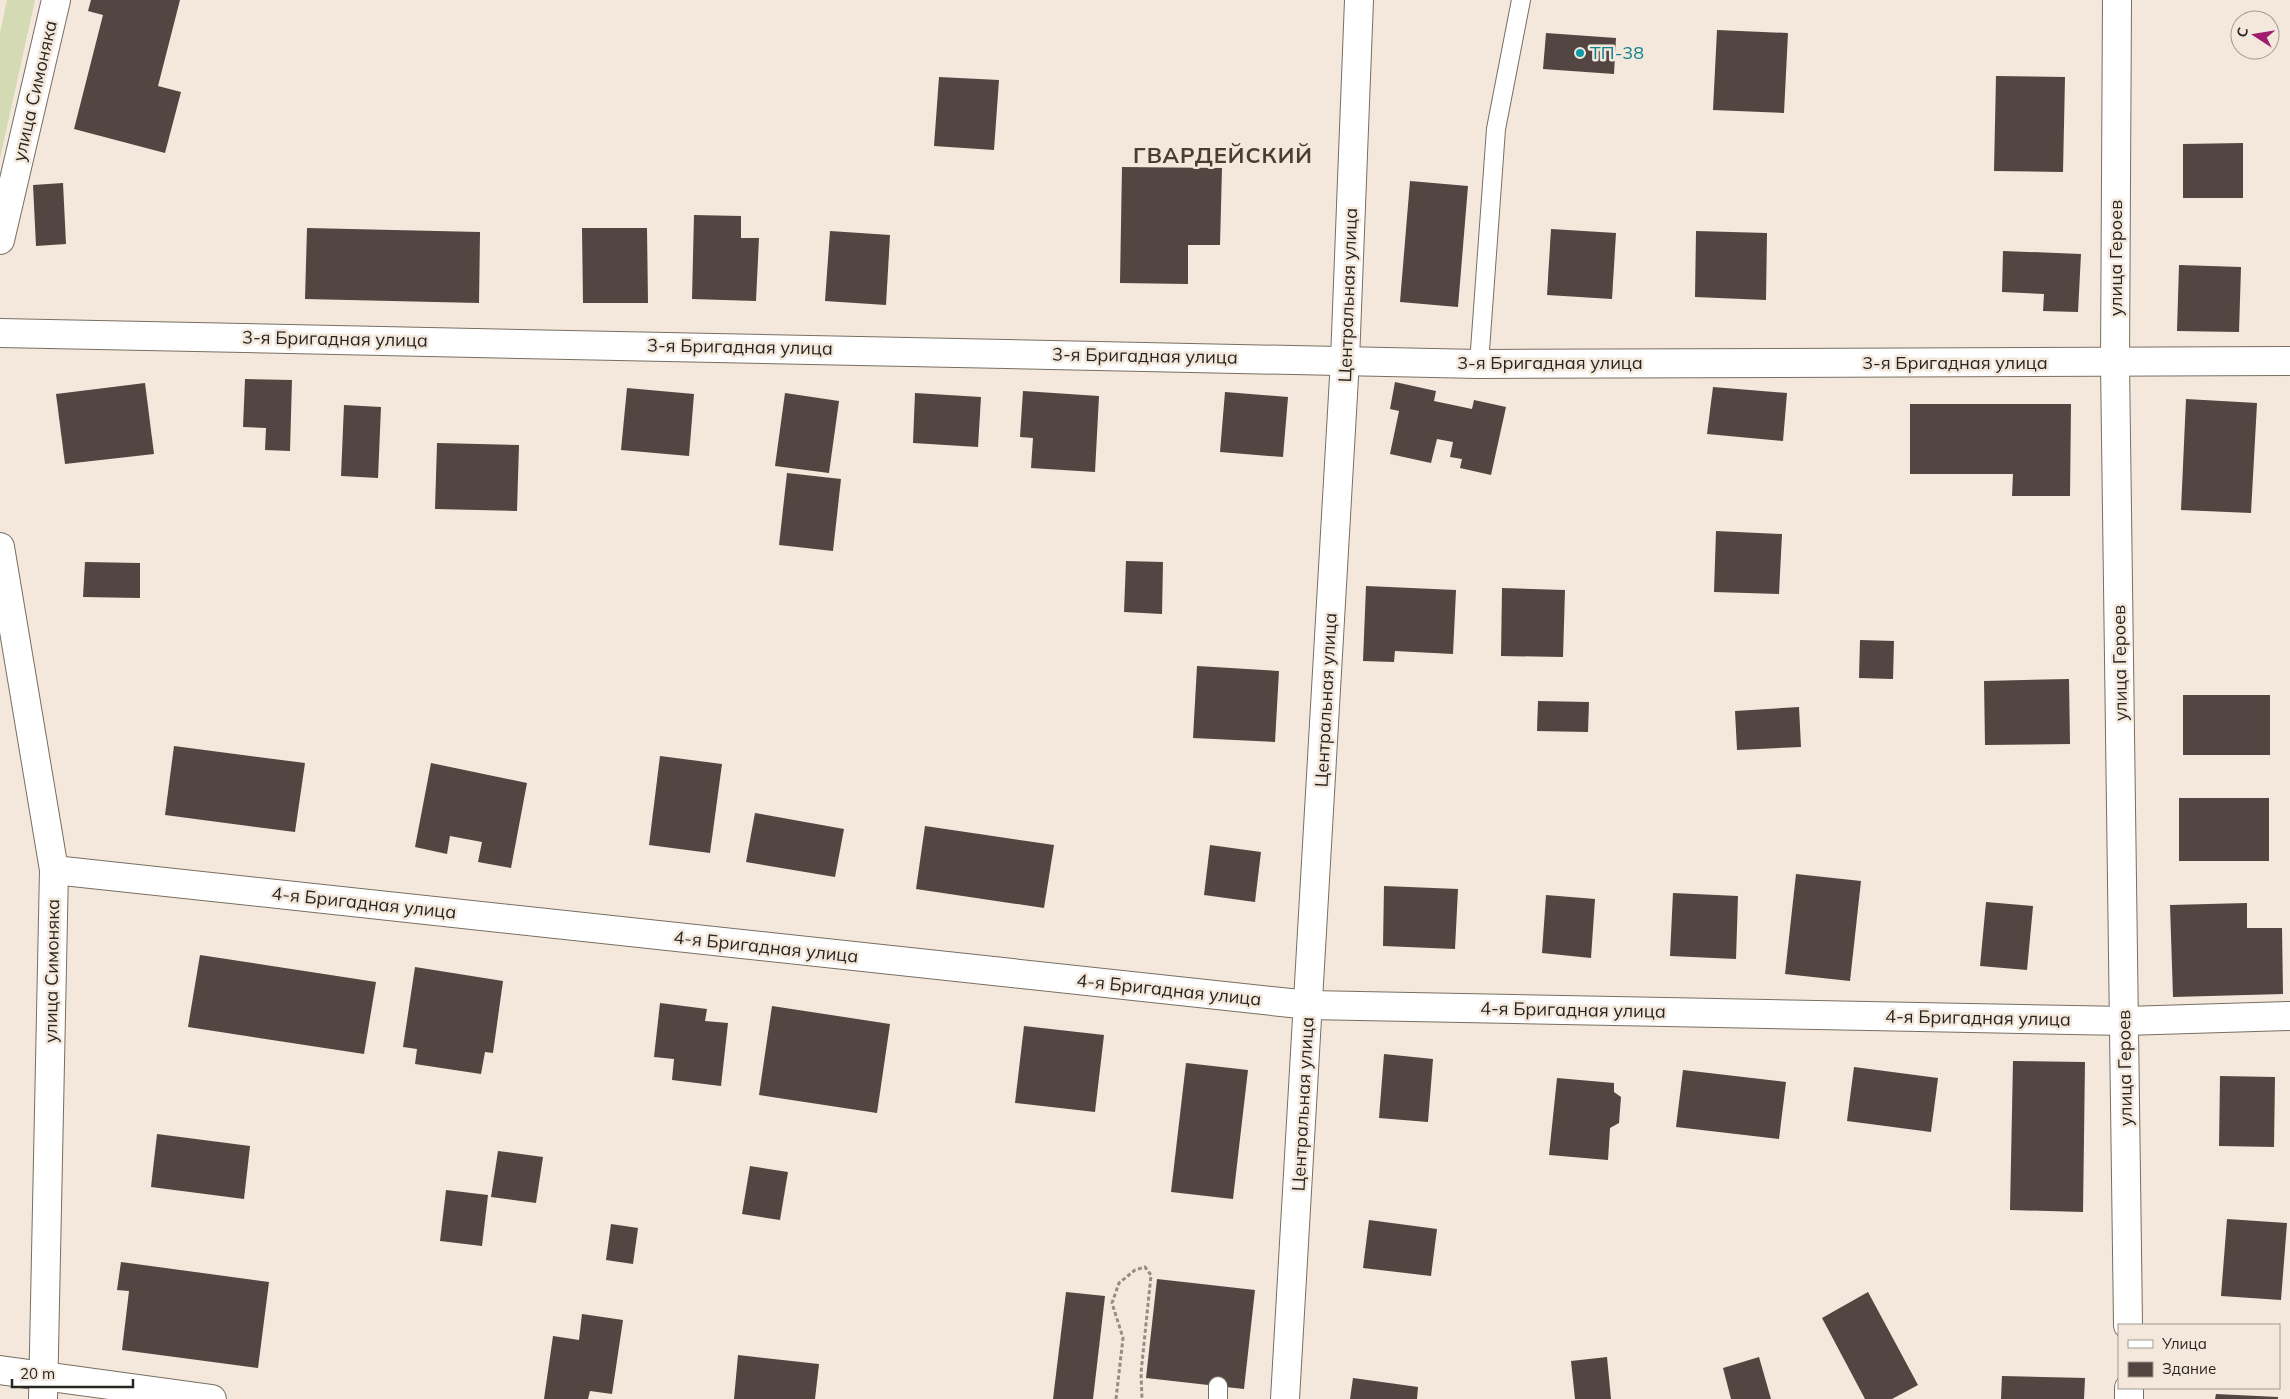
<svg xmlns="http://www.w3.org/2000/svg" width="2290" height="1399" font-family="Mulish,sans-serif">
<rect width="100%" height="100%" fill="#f3e8db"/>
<path fill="#d4dab4" d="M7,0H35L0,158V33Z"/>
<g fill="#534541">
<path d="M91,0H180L158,86L181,92L165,153L74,129L103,15L88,11Z"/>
<path d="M1717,30L1788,33L1784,113L1713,110Z"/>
<path d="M1546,33L1616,38L1614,74L1543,69Z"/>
<path d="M1996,76L2065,77L2063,172L1994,171Z"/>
<path d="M939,77L999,80L994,150L934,146Z"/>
<path d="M2243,143V198H2183V144Z"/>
<path d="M1122,167L1222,168L1220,245H1188V284L1120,283Z"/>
<path d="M1410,181L1468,186L1458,307L1400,302Z"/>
<path d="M63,183L66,244L36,246L33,185Z"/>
<path d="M694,215L741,216V238H759L756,301L692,299Z"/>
<path d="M307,228L480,232L479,303L305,299Z"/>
<path d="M582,228H647L648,303H583Z"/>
<path d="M1551,229L1616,233L1612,299L1547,295Z"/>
<path d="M830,231L890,235L886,305L825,301Z"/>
<path d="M1696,231L1767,233L1766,300L1695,297Z"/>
<path d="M2003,251L2081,254L2078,312L2043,311L2044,294L2002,292Z"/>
<path d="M2179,265L2241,267L2239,332L2177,331Z"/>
<path d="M245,379L292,380L290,451L265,450L266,428L243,427Z"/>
<path d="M1395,382L1436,391L1434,401L1472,409L1474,400L1506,407L1491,475L1460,468L1462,459L1450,457L1453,442L1437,439L1431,463L1390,454L1399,411L1390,409Z"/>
<path d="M145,383L154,454L65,464L56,394Z"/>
<path d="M1713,387L1787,393L1783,441L1707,434Z"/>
<path d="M627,388L694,394L689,456L621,450Z"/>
<path d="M1023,391L1099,396L1095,472L1031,468L1033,438L1020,437Z"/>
<path d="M1225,392L1288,397L1283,457L1220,452Z"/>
<path d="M785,393L839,401L829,473L775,466Z"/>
<path d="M915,393L981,397L978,447L913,443Z"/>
<path d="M2186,399L2257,403L2251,513L2181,510Z"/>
<path d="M1910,404H2071L2070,496H2012L2013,474H1910Z"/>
<path d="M344,405L381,407L378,478L341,476Z"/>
<path d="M437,443L519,445L517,511L435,509Z"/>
<path d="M787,473L841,479L833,551L779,545Z"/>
<path d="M1716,531L1782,534L1779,594L1714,592Z"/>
<path d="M1126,561L1163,562L1162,614L1124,612Z"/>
<path d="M85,562L140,563V598L83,597Z"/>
<path d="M1366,586L1456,590L1453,654L1395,651L1394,662L1363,661Z"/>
<path d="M1502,588L1565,590L1563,657L1501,656Z"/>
<path d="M1860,640L1894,641L1893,679L1859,678Z"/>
<path d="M1197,666L1279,671L1275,742L1193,738Z"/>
<path d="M2069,679L2070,744L1985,745L1984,681Z"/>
<rect x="2183" y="695" width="87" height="60"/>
<path d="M1538,701L1589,702L1588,732L1537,731Z"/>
<path d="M1799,707L1801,747L1737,750L1735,711Z"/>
<path d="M174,746L305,763L295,832L165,815Z"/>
<path d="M660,756L722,764L710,853L649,845Z"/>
<path d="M431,763L527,783L511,868L478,862L482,842L450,836L447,854L415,847Z"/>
<rect x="2179" y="798" width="90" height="63"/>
<path d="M755,813L844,829L835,877L746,862Z"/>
<path d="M925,826L1054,845L1044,908L916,889Z"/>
<path d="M1210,845L1261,852L1255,902L1204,895Z"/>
<path d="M1796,874L1861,881L1850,981L1785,974Z"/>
<path d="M1384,886L1458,889L1455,949L1383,946Z"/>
<path d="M1673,893L1738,896L1736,959L1670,956Z"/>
<path d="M1546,895L1595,899L1591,958L1542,953Z"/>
<path d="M1986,902L2033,906L2027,970L1980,966Z"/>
<path d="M2247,903V928H2282L2283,994L2173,997L2170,905Z"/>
<path d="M200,955L376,982L364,1054L188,1027Z"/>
<path d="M415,967L503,981L493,1053L485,1052L481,1074L415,1064L417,1049L403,1047Z"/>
<path d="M660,1003L707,1009L705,1021L728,1023L721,1086L672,1080L674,1059L654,1057Z"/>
<path d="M772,1006L890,1024L877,1113L759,1095Z"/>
<path d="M1024,1026L1104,1035L1095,1112L1015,1103Z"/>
<path d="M1384,1054L1433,1059L1428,1122L1379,1118Z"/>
<path d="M2013,1061L2085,1062L2083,1212L2010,1210Z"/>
<path d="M1186,1063L1248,1070L1233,1199L1171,1192Z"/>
<path d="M1854,1067L1938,1078L1931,1132L1847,1121Z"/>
<path d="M1683,1070L1786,1082L1779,1139L1676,1127Z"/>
<path d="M2220,1076L2275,1077L2274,1147L2219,1146Z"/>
<path d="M1557,1078L1614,1083V1092L1621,1097L1619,1123L1610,1128L1608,1160L1549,1155Z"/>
<path d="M157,1134L250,1146L244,1199L151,1187Z"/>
<path d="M498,1151L543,1157L536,1203L491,1197Z"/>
<path d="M750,1166L788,1172L780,1220L742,1214Z"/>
<path d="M446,1190L488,1195L482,1246L440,1241Z"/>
<path d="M2227,1219L2287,1223L2281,1300L2221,1296Z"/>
<path d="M1369,1220L1437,1229L1431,1276L1363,1268Z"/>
<path d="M611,1224L638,1228L633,1264L606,1260Z"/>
<path d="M121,1262L269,1282L258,1368L122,1350L129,1291L117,1290Z"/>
<path d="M1157,1279L1255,1290L1244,1389L1146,1378Z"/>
<path d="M1066,1292L1105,1296L1093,1399H1053Z"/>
<path d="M1868,1292L1918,1385L1892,1399H1865L1822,1318Z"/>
<path d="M582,1314L623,1320L612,1394L590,1391L588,1399H544L553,1336L579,1340Z"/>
<path d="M738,1355L819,1364L815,1399H734Z"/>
<path d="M1607,1357L1611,1399H1575L1571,1361Z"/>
<path d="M1759,1357L1771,1399H1731L1723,1368Z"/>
<path d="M2002,1376L2085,1378L2084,1399H2001Z"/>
<path d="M1353,1378L1418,1387L1417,1399H1350Z"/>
<path d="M2216,1394L2278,1397V1399H2215Z"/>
</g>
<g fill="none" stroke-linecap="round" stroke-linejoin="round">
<g stroke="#786e62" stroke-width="20">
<g id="service">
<path d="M1479,364L1496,129L1521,0"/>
<path d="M1218,1386V1399"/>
</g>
</g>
<g stroke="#786e62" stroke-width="30">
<g id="minor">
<path d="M2117,0L2115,363L2128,1325"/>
<path d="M0,240L56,0"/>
<path d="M0,333L1479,364L2290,361"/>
<path d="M0,547L54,870L43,1399"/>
<path d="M54,870L1309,1005L2125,1021L2290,1016"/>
<path d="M0,1370L212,1399"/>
<path d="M2129,1388V1399"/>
<path d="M1285,1399L1345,360L1359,0"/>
</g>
</g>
<path stroke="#958d84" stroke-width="3" stroke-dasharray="4 2.5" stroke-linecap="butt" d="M1116,1399L1123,1338L1112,1303L1119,1283L1135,1270L1145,1267L1151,1275L1141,1373L1142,1399"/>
<use href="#service" stroke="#fff" stroke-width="18"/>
<use href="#minor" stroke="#fff" stroke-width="28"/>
</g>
<circle fill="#0f9aa8" stroke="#f3e8db" stroke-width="2" cx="1580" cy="53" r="5"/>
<g text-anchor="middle" stroke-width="5" stroke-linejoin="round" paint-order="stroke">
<g font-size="18" fill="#0d838f" stroke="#f3e8db" text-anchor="start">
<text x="1590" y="59">ТП-38</text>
</g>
<g font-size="18" fill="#292520" stroke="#f3e8db">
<text transform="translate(35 91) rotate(-77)" y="6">улица Симоняка</text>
<text transform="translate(2116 258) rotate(-90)" y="6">улица Героев</text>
<text transform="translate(1348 295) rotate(-88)" y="6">Центральная улица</text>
<text transform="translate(335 339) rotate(1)" y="6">3-я Бригадная улица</text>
<text transform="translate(740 347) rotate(1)" y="6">3-я Бригадная улица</text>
<text transform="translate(1145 356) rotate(1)" y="6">3-я Бригадная улица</text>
<text x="1550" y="369">3-я Бригадная улица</text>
<text x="1955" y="369">3-я Бригадная улица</text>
<text transform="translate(2120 663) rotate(-91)" y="6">улица Героев</text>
<text transform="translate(1326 700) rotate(-87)" y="6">Центральная улица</text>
<text transform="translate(364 903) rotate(6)" y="6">4-я Бригадная улица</text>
<text transform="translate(766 947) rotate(6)" y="6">4-я Бригадная улица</text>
<text transform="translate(52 971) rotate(-89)" y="6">улица Симоняка</text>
<text transform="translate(1169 990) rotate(6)" y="6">4-я Бригадная улица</text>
<text transform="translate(1573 1010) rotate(1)" y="6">4-я Бригадная улица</text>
<text transform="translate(1978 1018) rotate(1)" y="6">4-я Бригадная улица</text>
<text transform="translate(2125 1068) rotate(-91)" y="6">улица Героев</text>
<text transform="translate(1303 1104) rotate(-87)" y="6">Центральная улица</text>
</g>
<g font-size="22" font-weight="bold" letter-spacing="1" fill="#473e34" stroke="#f3e8db">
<text x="1223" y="163">ГВАРДЕЙСКИЙ</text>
</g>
</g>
<rect x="2118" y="1324" width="162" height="65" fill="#f3e8db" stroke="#a29a90"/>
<rect x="2128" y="1340" width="25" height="8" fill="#ffffff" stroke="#a29a90"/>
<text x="2162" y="1349" font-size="15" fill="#292520">Улица</text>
<rect x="2128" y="1362" width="25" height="15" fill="#534541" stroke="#a29a90"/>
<text x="2162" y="1374" font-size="15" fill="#292520">Здание</text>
<g transform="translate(2255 35) rotate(282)"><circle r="24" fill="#f3e8db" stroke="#a29a90"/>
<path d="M0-4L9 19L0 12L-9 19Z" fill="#a01d6e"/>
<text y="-8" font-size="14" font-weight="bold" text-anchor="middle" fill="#292520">С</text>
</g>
<path d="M12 1379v8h121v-8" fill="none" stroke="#292520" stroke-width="2.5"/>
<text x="20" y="1379" font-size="15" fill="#292520" stroke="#f3e8db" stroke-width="4" paint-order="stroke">20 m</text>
</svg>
